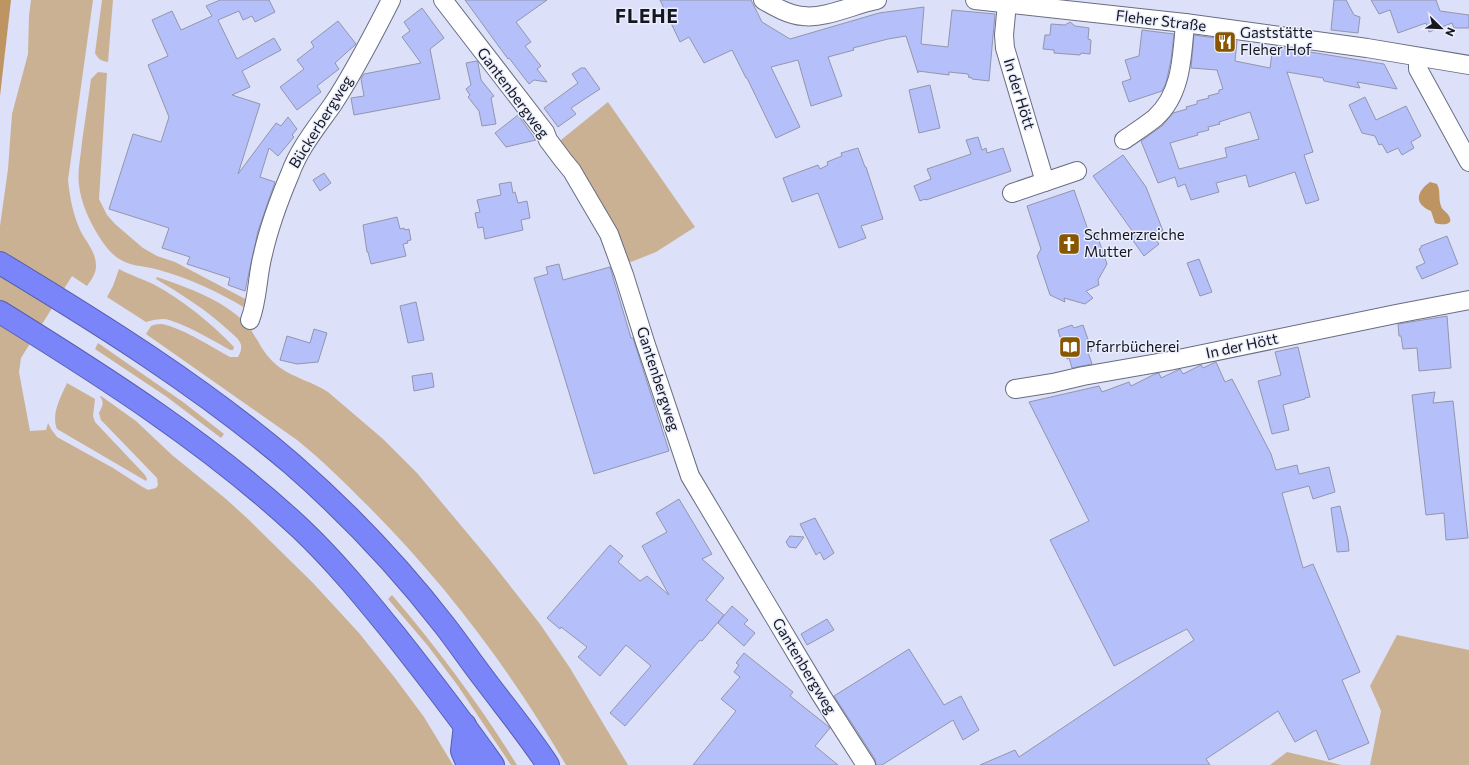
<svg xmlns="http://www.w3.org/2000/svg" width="1469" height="765" font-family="Commissioner,sans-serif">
<rect width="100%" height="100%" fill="#dce0f9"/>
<g fill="#cbb193">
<path d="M31,0H93L68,180C70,198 73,215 81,232C87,243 96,252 96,266C96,274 91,280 87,286L72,276L21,358L19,372L30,431L46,430L48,423L51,429L57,437L113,468L141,486L148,490L156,488L158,485L157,478L101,420L99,413C102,407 105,402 100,397L101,396L136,421L172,455L226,499L248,519L313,583L359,633L395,678L424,717L453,765H0V226L8,169L12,114L28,54L29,16Z"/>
<path d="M102,0H113L108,62C101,61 98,59 95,53Z"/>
<path d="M98,72L107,73L99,199L107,215L115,224L143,248L157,256L175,262L251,302L245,308C219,292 188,278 159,270C147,266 135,267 123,261C112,256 105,246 98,235C89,220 81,203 79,185C77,171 81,156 82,142C85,121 88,100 91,79Z"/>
<path d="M608,102L695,227L656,252L631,262L625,259L556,144Z"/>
<path d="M119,269C130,275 143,279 153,284C183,300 211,323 234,347L233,350H230C216,342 180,321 164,319C158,319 152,320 146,322L107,297L113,286Z"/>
<path d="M157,277C187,287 228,302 248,326C252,330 254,336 258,341C263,351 270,360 279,367C294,378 313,382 328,392L383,439L417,473L489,559L540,624L570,668L628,765H566C511,671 445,583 368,506C345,483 322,460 297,440L146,334L151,326C156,324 161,323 166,325C185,330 212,347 230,357H238C240,353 242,349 241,345C240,339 231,333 227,329C205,309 181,294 156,279Z"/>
<path d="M98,343L183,402L224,434L221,438L167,397L95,349Z"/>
<path d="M67,383L95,399L93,416L95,422L145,475L147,479L146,481L57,429C51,413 61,397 67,383Z"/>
<path d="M392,595C438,649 480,705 517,765H511L458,686L428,646L388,599Z"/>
<path d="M1397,635L1469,650V765H1370L1381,711L1370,686Z"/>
<path d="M1287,752L1342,765H1270Z"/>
</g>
<g fill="#be9463">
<path d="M0,0H11L0,96Z"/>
<path d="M1430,182L1437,184C1441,191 1438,198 1441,206C1442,210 1447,212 1449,216C1455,226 1440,225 1435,223L1431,211C1414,204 1416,192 1430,182Z"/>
</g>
<g fill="#b5bff9" stroke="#9296ad" fill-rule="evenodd">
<path d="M220,0H269L275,12L255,22L252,16L243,20L239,11L218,20L237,59L274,38L281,50L242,71L250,87L232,95L260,104L238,174L276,123L281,126L288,117L297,129L292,135L294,137L278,156L269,148L260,177L275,182L258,231L245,291L228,285L230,278L187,264L190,257L162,248L169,228L109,209L133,134L161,142L169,117L148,65L168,56L152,20L172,11L181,30L212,16L206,6Z"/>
<path d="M465,0H547L516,22L531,42L525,46L541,66L537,69L547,82L534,80L529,84L509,58L508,59Z"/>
<path d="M660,0H751L762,22L790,39L879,13L924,7L921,44L948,47L952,10L995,14L989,81L972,79L971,77L969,78L968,74L949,72V75L918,71V73L906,36L888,39L853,48L854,50L828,57L842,96L811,106L798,60L771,67L800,127L776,138L747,78H746L732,50L704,63L689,37L680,42Z"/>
<path d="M1334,0H1346L1354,15L1360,17L1358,33L1331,30Z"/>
<path d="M1371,0H1436L1440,11L1469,15V28H1454L1452,23L1429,32L1426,23L1398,33L1390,10L1379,14Z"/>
<path d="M422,8L444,38L430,49L440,99L354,115L351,98L364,96L361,79L364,74L421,63L402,37L410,31L404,22Z"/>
<path d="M338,21L356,44L335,63L339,69L317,86L321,92L297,110L280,87L304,69L297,60L314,47L311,42Z"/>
<path d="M1070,22L1075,26L1089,28L1088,39L1091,40L1090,54L1081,53L1080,55L1054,53V50L1043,49L1045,35H1050L1051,24L1065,25Z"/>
<path d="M1142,30L1174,34L1171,60L1166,83L1162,91L1129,102L1122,82L1131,79L1125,60L1139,56Z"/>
<path d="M1194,35L1237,41L1235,61L1270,68L1273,46L1384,64L1397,89L1357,82L1360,88L1324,81L1323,78L1287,72L1313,152L1304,155L1319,200L1306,204L1295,172L1249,187L1246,175L1216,183L1219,192L1191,200L1185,184L1178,187L1175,177L1158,183L1141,141L1162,126L1173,113L1187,109L1186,107L1197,104V101L1209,98L1208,96L1219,93V90L1223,89L1217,70L1191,68ZM1250,112L1259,139L1225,148L1227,157L1179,169L1170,143L1198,135L1197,133L1209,130L1208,127L1220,124L1219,122Z"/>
<path d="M477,61L478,63L481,80L494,96L491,98L496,124L482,126L479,111L468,97L470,95L466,89L471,85L466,63Z"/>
<path d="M581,68H585L600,89L571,108L576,114L558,127L544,108L578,83L572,74Z"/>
<path d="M930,85L940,128L919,133L909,90Z"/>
<path d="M1365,97L1376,120L1406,106L1421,136L1411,142L1414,148L1402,155L1398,148L1387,153L1382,144L1379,145L1375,136L1362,133L1349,105Z"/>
<path d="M518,115L536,140L506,147L495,133Z"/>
<path d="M978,137L982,150L986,148L987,153L1003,148L1011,171L926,200L925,199L920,201L914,186L931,179L927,169L971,154L966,140Z"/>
<path d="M858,148L865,167H866L883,219L861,226L866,238L839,248L818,193L792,202L783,178L818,165L820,169L828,165L827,162L842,156L841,153Z"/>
<path d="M1123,155L1146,187L1163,231L1152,235L1159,244L1144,256L1129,235L1133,232L1093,176Z"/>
<path d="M324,173L331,183L320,191L313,180Z"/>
<path d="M511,182L513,193L515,192L518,203L527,201L530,218L521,220L523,230L485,239L483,227L478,228L475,213L480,212L477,200L501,195L499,184Z"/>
<path d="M1074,190L1088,230L1097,235L1107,264L1098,280L1099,285L1086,291L1093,298L1085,304L1064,298L1065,302L1050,295L1037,256L1041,249L1027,206Z"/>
<path d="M397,217L400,229L404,228L405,230L409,229L411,240L407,241L408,243L403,244L406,256L371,264L368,252H367L363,225Z"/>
<path d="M1447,236L1458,264L1422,279L1416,267L1425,263L1419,249L1421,248V246Z"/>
<path d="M1199,259L1212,292L1200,296L1187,263Z"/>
<path d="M559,264L563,280L610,267L631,338H633L669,451L594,474L534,278L548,274L546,267Z"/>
<path d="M416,302L424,340L408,343L400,306Z"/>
<path d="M1447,316L1451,368L1419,371L1417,348L1403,349L1401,336H1399L1398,324Z"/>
<path d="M1072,325L1074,328L1083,325L1092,351L1088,352L1092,364L1072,368L1069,358L1067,359L1058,330Z"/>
<path d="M314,329L327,333L318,362L297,364L280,360L287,336L310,343Z"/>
<path d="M1298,347L1310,397L1305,398V399L1283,405L1289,430L1272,434L1258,381L1281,375L1275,352Z"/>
<path d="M1216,362L1225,382L1232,379L1271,454L1276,470L1297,465L1299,474L1329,467L1335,492L1313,499L1309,486L1282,493L1303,568L1313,564L1360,672L1342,680L1369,743L1329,760L1316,730L1295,742L1278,711L1206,759L1210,765H980L1015,750L1019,757L1194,640L1187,629L1114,666L1050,540L1089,521L1029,402L1099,386L1102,392L1129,382L1131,386L1155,374L1159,373L1161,378L1180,369L1183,374L1201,365L1203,368Z"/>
<path d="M432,373L434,387L414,391L412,376Z"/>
<path d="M1435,392L1433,403L1453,401L1468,538L1446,540L1444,513L1426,515L1412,395Z"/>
<path d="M679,499L712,554L702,559L724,578L706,600L724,615L702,641L700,640L625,726L610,713L651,666L626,645L600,676L578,657L587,647L561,627L560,629L547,618L610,545L623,556L618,562L640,581L647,576L669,595L642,546L667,532L656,513Z"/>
<path d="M1340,506L1348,540L1349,551L1337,552L1331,508Z"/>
<path d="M815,518L834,553L824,560L820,552L816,555L800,524Z"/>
<path d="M790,536L804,537L796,548L789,547L786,542Z"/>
<path d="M732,606L748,620L744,624L755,633L744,646L718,623Z"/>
<path d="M827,619L834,630L807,645L801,634Z"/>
<path d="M909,649L944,705L961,696L979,730L963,740L953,720L882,765H876L875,759L834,696Z"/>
<path d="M744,653L793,692L790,696L829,727L830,728L815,746L838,765H693L736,711L721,699L740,677L734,672L739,665L736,663Z"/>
</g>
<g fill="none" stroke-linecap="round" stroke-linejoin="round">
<g stroke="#696d82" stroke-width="20">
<g id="minor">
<path d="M443,0L545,132L548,140L563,160L572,171L609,234L624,275L645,342L690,476L821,695L866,765"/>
<path d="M763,0C775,7 789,15 803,16C825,19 855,4 877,0"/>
<path d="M975,0L1185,23L1367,48L1469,65"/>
<path d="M1007,3L1004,35L1005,48L1045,182"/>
<path d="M1418,57V69L1469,162"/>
<path d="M1124,140C1134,133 1145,126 1155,118C1182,94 1182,56 1185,23"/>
<path d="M1012,193L1077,171"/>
<path d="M250,320C258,300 257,276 263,254C269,227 279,200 290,174C300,147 317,127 333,104C355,71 373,35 391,0"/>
<path d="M1015,389L1053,383L1083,376L1169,361L1396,314L1469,300"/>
</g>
</g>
<g stroke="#575ead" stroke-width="24">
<g id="highway">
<path d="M0,263C101,324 202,387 292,464C347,512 400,568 445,626C459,644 471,662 485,680C506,708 529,736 548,765"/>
<path d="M0,312C105,377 210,444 300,528C335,561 365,598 395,635C429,678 462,721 493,765"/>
<path d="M465,725L462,751L468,765"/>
</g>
</g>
<use href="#minor" stroke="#fff" stroke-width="18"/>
<use href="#highway" stroke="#7b85fa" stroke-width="22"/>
</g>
<defs>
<g id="restaurant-square" transform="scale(1.15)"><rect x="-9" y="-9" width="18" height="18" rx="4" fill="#895600" stroke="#ebeefd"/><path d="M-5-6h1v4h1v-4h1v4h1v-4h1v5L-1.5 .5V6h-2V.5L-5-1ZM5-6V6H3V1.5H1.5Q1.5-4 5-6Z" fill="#fff"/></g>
<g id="church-square" transform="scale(1.15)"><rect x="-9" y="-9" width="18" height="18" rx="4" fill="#895600" stroke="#ebeefd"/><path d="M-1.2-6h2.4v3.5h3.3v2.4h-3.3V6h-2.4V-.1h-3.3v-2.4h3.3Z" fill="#fff"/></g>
<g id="library-square" transform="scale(1.15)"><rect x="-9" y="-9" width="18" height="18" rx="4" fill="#895600" stroke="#ebeefd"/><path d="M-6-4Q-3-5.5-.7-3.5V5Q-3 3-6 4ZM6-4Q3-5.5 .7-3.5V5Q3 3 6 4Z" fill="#fff"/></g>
</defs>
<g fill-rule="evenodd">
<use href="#restaurant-square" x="1225" y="42"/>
<use href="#church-square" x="1069" y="244"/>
<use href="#library-square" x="1070" y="347"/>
</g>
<g text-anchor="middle" stroke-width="3" stroke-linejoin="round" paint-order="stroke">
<g font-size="15" fill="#15171f" stroke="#ebeefd">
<text transform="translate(1161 21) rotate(7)" y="5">Fleher Straße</text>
<text transform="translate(513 93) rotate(53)" y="5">Gantenbergweg</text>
<text transform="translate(1019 94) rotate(73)" y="5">In der Hött</text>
<text transform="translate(321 122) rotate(-58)" y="5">Bückerbergweg</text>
<text transform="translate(1242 346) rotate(-12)" y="5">In der Hött</text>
<text transform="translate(658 379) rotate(72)" y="5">Gantenbergweg</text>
<text transform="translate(804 666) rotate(59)" y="5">Gantenbergweg</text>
</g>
<g font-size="15" fill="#15171f" stroke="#ebeefd" text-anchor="start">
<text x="1240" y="38">Gaststätte<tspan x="1240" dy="17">Fleher Hof</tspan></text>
<text x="1084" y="240">Schmerzreiche<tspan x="1084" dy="17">Mutter</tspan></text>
<text x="1086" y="352">Pfarrbücherei</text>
</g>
<g font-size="19" font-weight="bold" letter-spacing="1" fill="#15171f" stroke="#ebeefd">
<text x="647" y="23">FLEHE</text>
</g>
</g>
<g transform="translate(1441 28) rotate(113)" stroke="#ebeefd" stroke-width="3" paint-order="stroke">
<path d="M0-3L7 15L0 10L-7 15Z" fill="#15171f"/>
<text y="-6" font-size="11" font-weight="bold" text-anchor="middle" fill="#15171f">N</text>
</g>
</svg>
